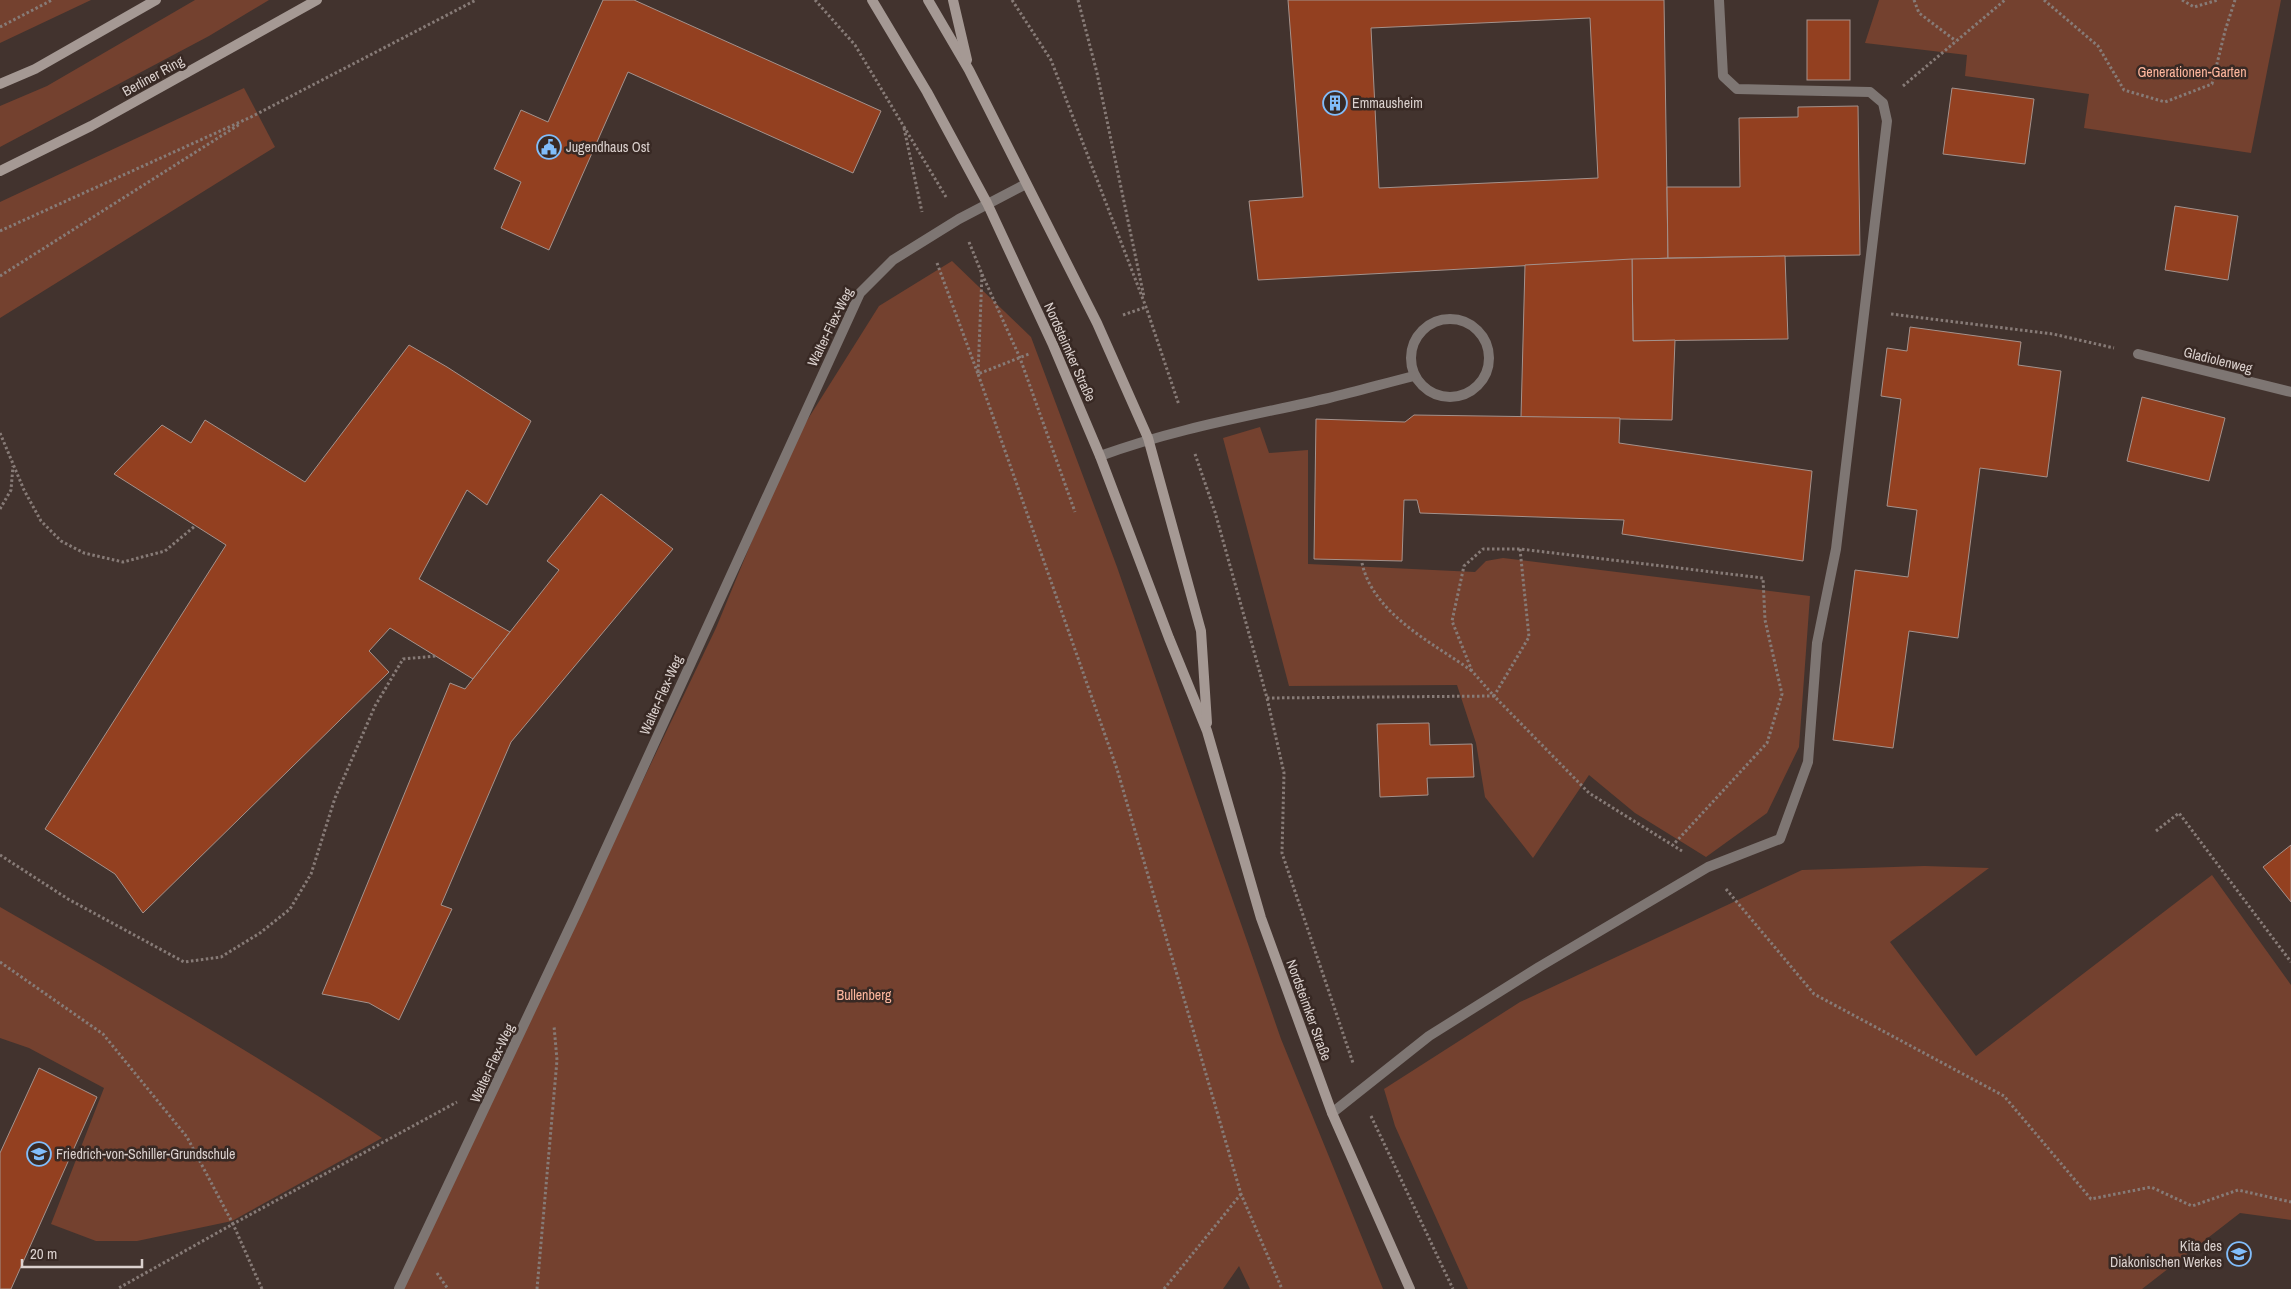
<svg xmlns="http://www.w3.org/2000/svg" width="2291" height="1289" font-family="'Archivo Narrow',sans-serif">
<rect width="100%" height="100%" fill="#42332e"/>
<g fill="#74412f">
<path d="M0,0H91L0,43Z"/>
<path d="M195,0H269L209,36L0,147V106L47,86Z"/>
<path d="M1879,0H2281L2251,153L2084,128L2089,94L1965,76L1967,55L1865,43Z"/>
<path d="M244,88L275,147L0,318V202Z"/>
<path d="M952,261L1031,337L1117,567L1281,1039L1383,1289H1250L1239,1266L1223,1289H399L716,628L791,446L879,306Z"/>
<path d="M1260,427L1269,453L1308,450V564L1475,572L1486,561L1503,558L1810,596L1799,747L1767,813L1706,857L1635,813L1589,775L1533,858L1485,797L1476,743L1457,685L1289,686L1223,438Z"/>
<path d="M1924,866L1989,868L1890,942L1976,1056L2212,875L2291,985V1220L2240,1213L2142,1289H1468L1395,1126L1384,1089L1520,1002L1802,870Z"/>
<path d="M0,907C129,981 258,1055 382,1138L232,1221L137,1241H96L51,1224L104,1088L29,1048L0,1038Z"/>
</g>
<g fill="#934020" stroke="#a4928c" fill-rule="evenodd">
<path d="M603,0H634L881,111L853,173L628,72L549,250L501,228L521,182L494,169L521,110L548,122Z"/>
<path d="M1288,0H1664L1668,258L1258,280L1249,201L1303,197ZM1590,18L1598,178L1379,188L1371,28Z"/>
<rect x="1807" y="20" width="43" height="60"/>
<path d="M1952,88L2034,99L2025,164L1943,154Z"/>
<path d="M1858,106L1860,255L1668,258L1667,187H1740L1739,118L1798,117V107Z"/>
<path d="M2175,206L2238,216L2228,280L2165,270Z"/>
<path d="M1785,256L1788,339L1633,341L1632,259Z"/>
<path d="M1632,259L1633,341L1675,340L1672,420L1521,417L1525,265Z"/>
<path d="M1910,327L2021,342L2018,365L2061,371L2047,477L1980,468L1958,638L1909,631L1893,748L1833,740L1855,570L1908,577L1917,510L1887,506L1901,399L1881,396L1887,348L1907,351Z"/>
<path d="M409,345L447,367L531,421L487,505L467,490L419,579L510,632L473,679L390,628L369,651L389,672L143,913L115,874L45,829L226,545L114,474L162,425L191,443L205,420L305,482Z"/>
<path d="M2142,397L2225,418L2209,481L2127,461Z"/>
<path d="M1414,415L1620,418L1619,443L1812,471L1803,561L1622,534L1624,520L1420,513L1417,500H1404L1402,561L1314,559L1316,419L1405,422Z"/>
<path d="M601,494L673,549L511,742L441,905L452,909L399,1020L369,1003L322,994L450,683L465,689L559,570L547,561Z"/>
<path d="M1429,723L1430,745L1472,744L1474,777L1427,778L1428,795L1380,797L1377,724Z"/>
<path d="M2291,845V902L2263,867Z"/>
<path d="M39,1068L97,1097L11,1289H0V1153Z"/>
</g>
<g fill="none" stroke-linecap="round" stroke-linejoin="round">
<g stroke="#877b77" stroke-width="3" stroke-dasharray="2.5 2.5" stroke-linecap="butt">
<path d="M815,0L855,45L946,197"/>
<path d="M1012,0L1051,60L1146,307L1179,405"/>
<path d="M1078,0L1097,73L1144,297"/>
<path d="M1914,0L1919,13L1956,41"/>
<path d="M2044,0L2098,46L2124,90L2165,102L2212,84L2225,31L2235,0"/>
<path d="M2182,0L2194,7L2218,0"/>
<path d="M0,27L52,0"/>
<path d="M1903,86L2005,0"/>
<path d="M904,128L922,212"/>
<path d="M0,231L251,117L476,0"/>
<path d="M969,242L982,274L978,374L1117,769L1241,1194L1282,1289"/>
<path d="M937,263L978,374L1029,354"/>
<path d="M982,274L1020,358L1075,512"/>
<path d="M0,276L240,124"/>
<path d="M1891,314L2053,334L2114,348"/>
<path d="M1123,315L1146,307"/>
<path d="M0,433L24,490L41,521L61,541L84,553L123,562L165,551L195,526"/>
<path d="M1195,454L1215,512L1267,698L1284,773L1282,853L1353,1063"/>
<path d="M0,509L11,490L13,466"/>
<path d="M1520,549L1529,637L1494,696L1472,671L1452,621L1464,566L1483,549H1520L1763,578L1765,620L1782,694L1767,743L1673,845"/>
<path d="M1362,563C1373,614 1433,643 1472,671"/>
<path d="M1267,698L1494,696L1589,793L1682,851"/>
<path d="M2156,831L2179,813L2291,962"/>
<path d="M0,855L68,899L184,962L221,957L260,933L290,909L311,874L335,798L375,706L403,659L436,656"/>
<path d="M1726,889L1814,994L2004,1096L2091,1199L2151,1187L2192,1206L2238,1190L2291,1202"/>
<path d="M0,962L103,1034L187,1137L233,1224L117,1289"/>
<path d="M1371,1116L1453,1289"/>
<path d="M437,1273L448,1289"/>
<path d="M262,1289L233,1224L457,1102"/>
<path d="M537,1289L557,1060L554,1026"/>
<path d="M1164,1289L1241,1194"/>
</g>
<g stroke="#7e7673" stroke-width="10">
<circle cx="1450" cy="358" r="39"/>
<path d="M1100,456C1177,428 1250,416 1329,398C1358,391 1386,383 1414,376"/>
<path d="M1332,1113L1429,1036L1539,967L1708,867L1780,839L1808,762L1817,643L1836,549L1887,121L1883,103L1870,92L1737,89L1723,76L1719,0"/>
</g>
<g stroke="#7e7673" stroke-width="10">
<path d="M2138,354L2291,392"/>
<path d="M399,1289L578,910L860,293L893,260L959,219L1026,184"/>
</g>
<g stroke="#a59994" stroke-width="10">
<path d="M872,0L927,92L987,203L1053,345L1100,456L1169,638L1207,731L1261,918L1332,1113L1410,1289"/>
<path d="M928,0L969,70L1097,323L1148,438L1201,631L1207,723"/>
<path d="M953,0L967,60"/>
<path d="M0,84L35,69L156,0"/>
<path d="M0,171L91,126L317,0"/>
</g>
</g>
<defs>
<g id="building-ring" transform="scale(1.25)"><circle r="9.5" fill="#382924" stroke="#81bdfa" stroke-width="1.5"/><path d="M-4-6H4V6H1V3H-1V6H-4ZM-2.5-4.3h1.7v1.8h-1.7ZM.8-4.3h1.7v1.8H.8ZM-2.5-1h1.7V.8h-1.7ZM.8-1h1.7V.8H.8Z" fill="#81bdfa"/></g>
<g id="civic-ring" transform="scale(1.25)"><circle r="9.5" fill="#382924" stroke="#81bdfa" stroke-width="1.5"/><path d="M-.6-6.5H3V-4.5H.6V-3L4-1V1h2V6H-6V1h2V-1L-.6-3ZM-1.2 2.5V6h2.4V2.5Z" fill="#81bdfa"/></g>
<g id="school-ring" transform="scale(1.25)"><circle r="9.5" fill="#382924" stroke="#81bdfa" stroke-width="1.5"/><path d="M0-5L7-2L0 1L-7-2ZM-4 1L0 2.5L4 1V4Q0 6-4 4Z" fill="#81bdfa"/></g>
</defs>
<g fill-rule="evenodd">
<use href="#building-ring" x="1335" y="103"/>
<use href="#civic-ring" x="549" y="147"/>
<use href="#school-ring" x="39" y="1154"/>
<use href="#school-ring" x="2239" y="1254"/>
</g>
<g text-anchor="middle" stroke-width="5" stroke-linejoin="round" paint-order="stroke">
<g font-size="14" fill="#feb79e" stroke="#382924">
<text x="2192" y="77">Generationen-Garten</text>
<text x="864" y="1000">Bullenberg</text>
</g>
<g font-size="14" fill="#dbd1ce" stroke="#382924">
<text transform="translate(153 76) rotate(-29)" y="5">Berliner Ring</text>
<text transform="translate(830 327) rotate(-64)" y="5">Walter-Flex-Weg</text>
<text transform="translate(1070 352) rotate(66)" y="5">Nordsteimker Straße</text>
<text transform="translate(2218 360) rotate(14)" y="5">Gladiolenweg</text>
<text transform="translate(661 695) rotate(-66)" y="5">Walter-Flex-Weg</text>
<text transform="translate(1309 1010) rotate(70)" y="5">Nordsteimker Straße</text>
<text transform="translate(492 1063) rotate(-65)" y="5">Walter-Flex-Weg</text>
</g>
<g font-size="14" fill="#dbd1ce" stroke="#382924" text-anchor="start">
<text x="1352" y="108">Emmausheim</text>
<text x="566" y="152">Jugendhaus Ost</text>
<text x="56" y="1159">Friedrich-von-Schiller-Grundschule</text>
<text x="2222" y="1251" text-anchor="end">Kita des<tspan x="2222" dy="16">Diakonischen Werkes</tspan></text>
</g>
</g>
<path d="M22 1259v8h120v-8" fill="none" stroke="#dbd1ce" stroke-width="2.5"/>
<text x="30" y="1259" font-size="15" fill="#dbd1ce" stroke="#382924" stroke-width="4" paint-order="stroke">20 m</text>
</svg>
